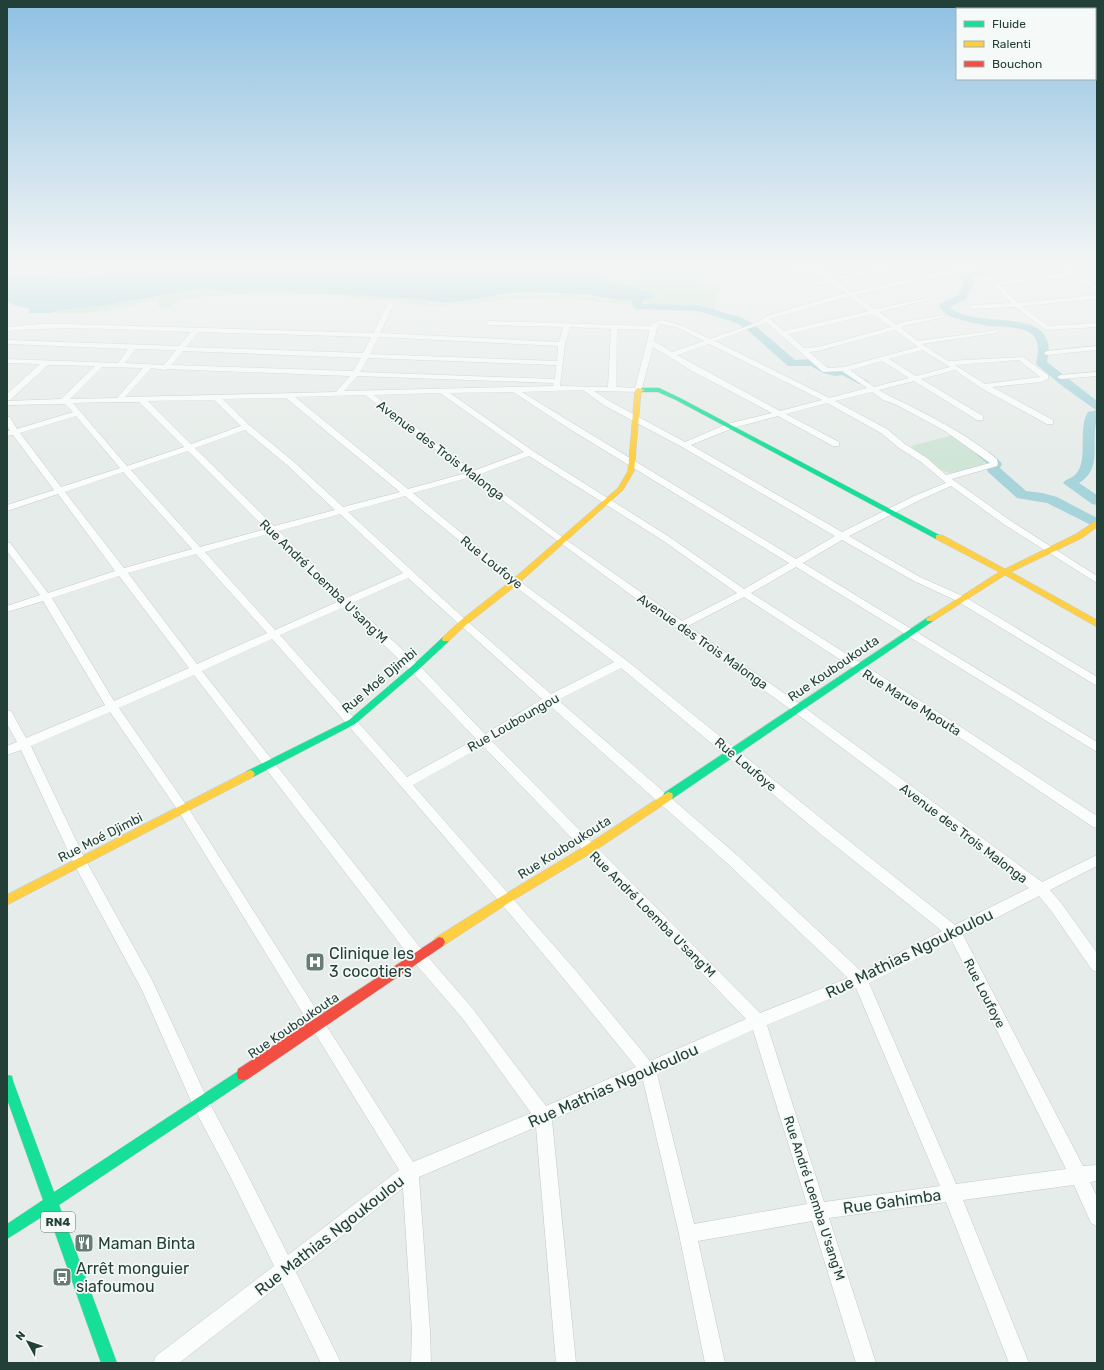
<svg xmlns="http://www.w3.org/2000/svg" width="1104" height="1370" font-family="Rubik,sans-serif">
<rect width="100%" height="100%" fill="#e6ece9"/>
<g fill="#cfe5d6">
<path d="M7,266H124L85,277L7,274Z"/>
<path d="M600,266H710L717,270L703,273L693,278L726,288L717,293L714,311L647,307L631,302L627,305L589,300L519,298L430,307L394,300H366L335,295L252,293L180,299L172,307L166,310L158,306L157,300C147,300 140,304 130,306C110,310 71,317 52,312L57,308L107,305L126,299L134,301L135,299L199,287H253L353,293L367,296L382,295L423,300L427,301L429,305L448,302L461,303L492,297L522,294L548,295L576,294L582,297H593L605,300H614L623,296C636,301 646,300 660,296L603,279L596,273L602,268Z"/>
<path d="M953,435L990,462C978,466 962,474 950,473C938,471 919,454 911,446Z"/>
</g>
<path fill="#a7d3da" d="M128,266H599L596,274L601,278L654,293L656,296C633,307 602,295 577,294C557,293 534,291 513,293C481,297 451,307 419,299L253,289L243,293L202,288L101,306L58,310L52,313H29V308L17,306L7,302V275L78,278L97,276Z"/>
<g fill="none" stroke-linecap="round" stroke-linejoin="round">
<g fill="#a7d3da" fill-rule="evenodd">
<path d="M995,266H1003L1006,270L1001,273L971,278L974,282L966,299L950,307C976,332 1062,302 1047,362L1097,401V410L1093,408L1061,385L1037,365L1036,363C1046,325 1017,328 990,326C981,325 955,319 947,315C944,313 942,310 939,306L940,304L959,295L964,282L959,275L961,273L977,272L996,268Z"/>
<path d="M638,297L643,300L642,304L699,305L742,318L752,323L795,360L813,359L832,369H848L869,382L867,384H859L842,375L835,376L823,373L811,366H788L744,327L734,322L698,311L636,309L631,304L635,298Z"/>
<path d="M1097,410C1097,417 1096,423 1095,429C1093,449 1100,471 1079,483L1097,495V505L1092,504L1063,483C1067,478 1073,478 1076,474C1089,459 1077,429 1088,412Z"/>
<path d="M981,449C989,451 998,458 1002,464L1000,468L1026,491L1042,493L1057,497L1097,518V528L1047,503L1017,498L988,472L987,469L989,465L975,453L977,450Z"/>
</g>
<g stroke="#c3c9c6" stroke-width="1">
<g id="street">
<path d="M807,266H814L833,278L888,266H898L837,281L852,292L971,266H981L978,268L855,295L875,309L928,298V300L879,312L897,325L902,322L944,315V317L904,326L901,328L918,341L998,330L999,331L996,333L922,344L948,361L1023,357L1048,375V379L1041,382L992,387L1053,420V424H1047L981,388L955,370L921,379L983,416V420H977L914,381L879,390C890,397 901,401 912,407C942,422 971,438 997,459L998,464L997,466L952,479L1011,521L1097,576V583L1005,525L951,486L920,500L849,536L920,577L965,597L1097,677V686L957,601L914,581L842,540L803,563L1097,742V752L796,567L751,593L961,727L1097,816V828L1093,827L953,733L744,597L688,626L801,705L1042,882L1097,855V866L1050,890L1062,904L1097,953V972L1092,970L1052,912L1039,896L963,935L1083,1166L1097,1165V1181L1090,1182L1097,1197V1226L1091,1223L1074,1185L963,1200L1029,1363H1009L946,1202L829,1218L876,1363H856L812,1221L698,1241L725,1363H705L679,1234L643,1080L552,1120L576,1363H556L536,1127L419,1177L430,1331L431,1363H411L412,1331L403,1188L296,1272L341,1363H321L282,1283L179,1363H153L156,1356L274,1266L231,1178L194,1108L142,990L75,866L21,750L7,755V746L17,742L7,724V710L11,711L26,738L105,705L43,601L7,612V606L40,595L7,551V542L10,543L48,593L115,571L58,494L7,511V505L54,490L13,435L7,436V431H10L7,425V417H10L17,429L73,412L65,404L7,405V401L61,399L95,366L48,365L10,400H7V394L40,364L7,363V359L118,363L128,349L7,344V340L179,346L191,332C130,330 68,325 7,331V327L39,324H70L373,333L388,304L391,302L394,304L380,333L559,342L563,327L489,325L486,323L489,321L651,326L653,323L662,320L683,326L710,339L759,322L766,316L846,293L831,283L811,286V284L827,280L810,269L749,283L746,281ZM849,296L869,311L784,331L770,319ZM873,314L891,327L818,347L804,348L788,334ZM766,322L823,372L842,371L867,388L829,398L715,341ZM662,324L679,328L704,341L672,352L654,341L658,325ZM570,327L611,329L608,387L560,386L565,344ZM617,329L650,330L635,388L616,387ZM895,330L918,347L844,367L828,368L809,352L818,351ZM198,332L371,337L363,353L186,347ZM378,337L558,346L557,361L370,354ZM709,344L822,400L780,411L677,355ZM653,347L692,371L772,413L727,424L685,442L611,402L594,391L641,392ZM135,349L176,350L164,365L125,363ZM922,350L950,367L916,376L889,359ZM183,351L361,358L353,371L171,365ZM368,358L556,365L555,379L360,372ZM1019,360L1040,377L985,384L955,365ZM882,361L909,378L874,387L850,370ZM102,367L143,368L117,398L70,399ZM151,368L165,370L168,369L350,376L336,392L125,397ZM357,376L554,383L553,386L344,391ZM583,390L605,406L682,447L835,536L796,559L574,424L522,392ZM513,392L568,428L789,563L744,589L668,536L533,451L450,393ZM872,392L883,400L895,404L945,431L990,463L946,475L927,458L905,444L887,429L835,401ZM440,393L524,452L473,471L374,395ZM365,395L466,473L408,489L295,397ZM286,398L400,492L343,507L293,461L249,425L223,399ZM214,400L241,426L191,444L148,401ZM115,402H139L184,447L127,466L73,403ZM827,403L881,433L899,448L921,462L946,483L914,496L842,532L691,445L733,428L778,416L833,446H839V442L786,414ZM76,416L120,468L61,487L20,433ZM245,430L287,465L335,510L274,526L195,448ZM188,451L266,529L200,547L131,470ZM529,456L662,540L737,593L682,621L565,539L478,475ZM123,472L192,549L124,568L65,492ZM471,477L676,628L793,711L1029,888L955,925L833,828L626,660L518,580L413,493ZM405,496L512,584L614,662L551,694L467,621L348,512ZM340,514L403,573L346,598L279,531ZM271,533L339,601L275,630L205,552ZM196,554L267,633L197,664L128,573ZM119,576L189,668L114,701L52,598ZM408,578L542,699L485,734L419,665L352,603ZM344,607L411,671L476,739L407,777L280,635ZM272,639C396,779 518,921 636,1067L546,1106L473,1009L423,951L202,671ZM621,668L823,836L942,931L862,972L738,856L558,700ZM194,675L413,961L463,1019L531,1113L413,1162L187,806L119,708ZM549,705L728,864L848,978L760,1013L492,741ZM110,712L179,812L399,1170L288,1255L243,1166L206,1096L152,980L85,859L31,746ZM483,746L746,1019L650,1061L577,972L413,785ZM952,941L1066,1169L956,1184L869,983ZM856,988L940,1186L824,1202L767,1025ZM753,1030L807,1204L694,1224L657,1074Z"/>
<path d="M1059,266H1066L1097,286V291L1073,276L1000,285L1018,303L1097,295V299L1022,306L1048,326L1097,323V327L1046,330L1015,307L972,309L969,307L972,305L1011,303L993,285V283L1068,273Z"/>
<path d="M1097,346V350L1047,355L1044,353L1047,351Z"/>
<path d="M1097,372V376L1061,379L1057,377L1061,375Z"/>
</g>
</g>
<g stroke="#c2cac7" stroke-width="1">
<g id="fast">
<path d="M659,388L680,398L943,537L939,539H936L676,400L658,392H642L639,390L642,388Z"/>
<path d="M930,616L934,619L933,621L672,799L668,800L664,799L663,796L664,793Z"/>
<path d="M446,636L449,637L450,639L449,641L418,670L355,724L253,777H247L245,774L247,771L349,720L412,666L443,637Z"/>
<path d="M243,1068L248,1069L249,1074L248,1079L59,1205L117,1363H101L48,1213L7,1239V1224L43,1200L7,1099V1075L12,1076L13,1081L54,1192Z"/>
</g>
</g>
<g stroke="#c2cac7" stroke-width="1">
<g id="slow">
<path d="M638,388L645,390L641,392L634,471L623,490L518,584L466,625L449,641H443L442,639L443,637L460,621L512,580L618,488L628,471L635,390Z"/>
<path d="M1094,522H1097V527L1082,538L1011,572L1097,620V627L1005,575L933,621H927L926,619L999,572L936,539V535H942L1005,569L1076,534Z"/>
<path d="M250,770L253,771L255,774L253,777L7,905V895Z"/>
<path d="M668,792L672,793L673,796L672,799L593,852L510,902L443,946L439,947L435,946L433,942L435,938L502,896L585,846Z"/>
</g>
</g>
<g stroke="#c2cac7" stroke-width="1">
<path id="jam" d="M439,937L443,938L445,942L443,946L248,1079L243,1080L238,1079L237,1074L238,1069Z"/>
</g>
<use href="#street" fill="#fbfcfc" fill-rule="evenodd"/>
<use href="#fast" fill="#16e098" fill-rule="evenodd"/>
<use href="#slow" fill="#ffcf43" fill-rule="evenodd"/>
<use href="#jam" fill="#f24e42" fill-rule="evenodd"/>
</g>
<linearGradient id="sky" x2="0" y2="1"><stop stop-color="#8ec0e2"/><stop offset="0.58" stop-color="#f4f6f5"/><stop offset="1" stop-color="#f4f6f5" stop-opacity="0"/></linearGradient>
<rect width="1104" height="458" fill="url(#sky)"/>
<defs>
<g id="hospital-square" transform="scale(1)"><rect x="-9" y="-9" width="18" height="18" rx="4" fill="#677c76" stroke="#f5faf8"/><path d="M-5-5h3v3.5h4V-5h3V5h-3V1.5h-4V5h-3Z" fill="#fff"/></g>
<g id="restaurant-square" transform="scale(1)"><rect x="-9" y="-9" width="18" height="18" rx="4" fill="#677c76" stroke="#f5faf8"/><path d="M-5-6h1v4h1v-4h1v4h1v-4h1v5L-1.5 .5V6h-2V.5L-5-1ZM5-6V6H3V1.5H1.5Q1.5-4 5-6Z" fill="#fff"/></g>
<g id="bus-square" transform="scale(1)"><rect x="-9" y="-9" width="18" height="18" rx="4" fill="#677c76" stroke="#f5faf8"/><path d="M-5-6H5V4H4V6H2V4H-2V6H-4V4H-5ZM-3.5-4V0h7V-4ZM-3.5 1.2v1.5H-2V1.2ZM2 1.2v1.5H3.5V1.2Z" fill="#fff"/></g>
</defs>
<g fill-rule="evenodd">
<use href="#hospital-square" x="315" y="962"/>
<use href="#restaurant-square" x="84" y="1243"/>
<use href="#bus-square" x="62" y="1277"/>
</g>
<g text-anchor="middle" stroke-width="3.5" stroke-linejoin="round" paint-order="stroke">
<rect fill="#f5faf8" stroke="#627872" stroke-width="1" x="41" y="1212" width="34" height="20" rx="3"/>
<g font-size="12" font-weight="bold" fill="#234038">
<text x="58" y="1226">RN4</text>
</g>
<g font-size="13" fill="#234038" stroke="#f5faf8">
<text transform="translate(441 450) rotate(37)" y="5">Avenue des Trois Malonga</text>
<text transform="translate(492 562) rotate(39)" y="5">Rue Loufoye</text>
<text transform="translate(324 581) rotate(44)" y="5">Rue André Loemba U'sang'M</text>
<text transform="translate(703 641) rotate(35)" y="5">Avenue des Trois Malonga</text>
<text transform="translate(833 668) rotate(-34)" y="5">Rue Kouboukouta</text>
<text transform="translate(379 680) rotate(-40)" y="5">Rue Moé Djimbi</text>
<text transform="translate(912 702) rotate(32)" y="5">Rue Marue Mpouta</text>
<text transform="translate(513 722) rotate(-30)" y="5">Rue Louboungou</text>
<text transform="translate(746 764) rotate(40)" y="5">Rue Loufoye</text>
<text transform="translate(964 833) rotate(37)" y="5">Avenue des Trois Malonga</text>
<text transform="translate(100 837) rotate(-27)" y="5">Rue Moé Djimbi</text>
<text transform="translate(564 847) rotate(-32)" y="5">Rue Kouboukouta</text>
<text transform="translate(653 914) rotate(45)" y="5">Rue André Loemba U'sang'M</text>
<text transform="translate(985 993) rotate(63)" y="5">Rue Loufoye</text>
<text transform="translate(293 1025) rotate(-34)" y="5">Rue Kouboukouta</text>
<text transform="translate(815 1198) rotate(72)" y="5">Rue André Loemba U'sang'M</text>
</g>
<g font-size="16" fill="#234038" stroke="#f5faf8" text-anchor="start">
<text x="329" y="959">Clinique les<tspan x="329" dy="18">3 cocotiers</tspan></text>
<text x="98" y="1249">Maman Binta</text>
<text x="76" y="1274">Arrêt monguier<tspan x="76" dy="18">siafoumou</tspan></text>
</g>
<g font-size="16" fill="#234038" stroke="#f5faf8">
<text transform="translate(909 953) rotate(-26)" y="6">Rue Mathias Ngoukoulou</text>
<text transform="translate(613 1085) rotate(-24)" y="6">Rue Mathias Ngoukoulou</text>
<text transform="translate(892 1201) rotate(-8)" y="6">Rue Gahimba</text>
<text transform="translate(329 1235) rotate(-38)" y="6">Rue Mathias Ngoukoulou</text>
</g>
</g>
<rect width="1104" height="1370" fill="none" stroke="#234038" stroke-width="16"/>
<rect x="956" y="8" width="140" height="72" fill="#f5faf8" stroke="#a1b0ab"/>
<rect x="964" y="21" width="20" height="6" fill="#16e098" stroke="#a1b0ab"/>
<text x="992" y="28" font-size="12" fill="#234038">Fluide</text>
<rect x="964" y="41" width="20" height="6" fill="#ffcf43" stroke="#a1b0ab"/>
<text x="992" y="48" font-size="12" fill="#234038">Ralenti</text>
<rect x="964" y="61" width="20" height="6" fill="#f24e42" stroke="#a1b0ab"/>
<text x="992" y="68" font-size="12" fill="#234038">Bouchon</text>
<g transform="translate(28 1342) rotate(310)" stroke="#f5faf8" stroke-width="3" paint-order="stroke">
<path d="M0-3L7 15L0 10L-7 15Z" fill="#234038"/>
<text y="-6" font-size="11" font-weight="bold" text-anchor="middle" fill="#234038">N</text>
</g>
</svg>
